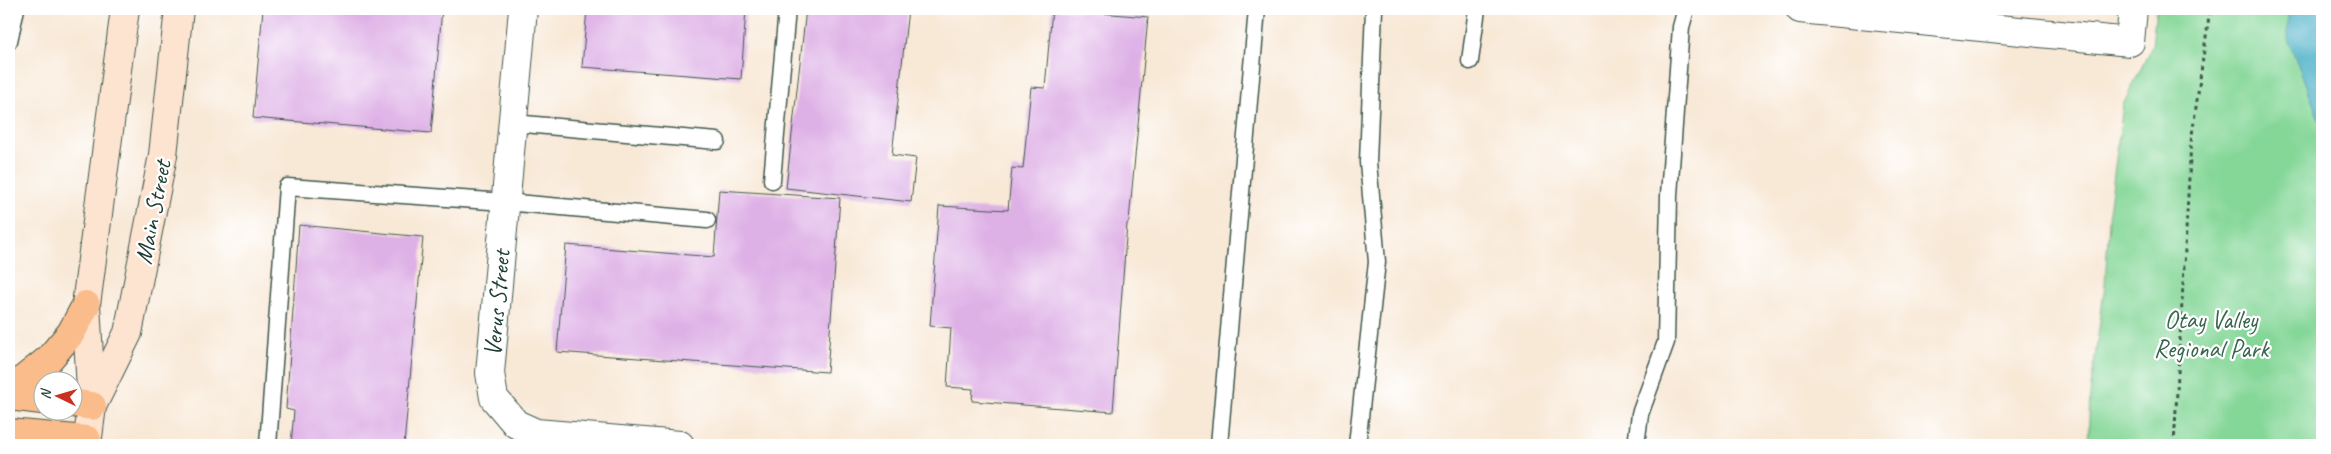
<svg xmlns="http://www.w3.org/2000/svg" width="2331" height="454" font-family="Caveat,sans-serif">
<rect width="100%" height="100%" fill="#fff"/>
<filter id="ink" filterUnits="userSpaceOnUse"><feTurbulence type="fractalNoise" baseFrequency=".02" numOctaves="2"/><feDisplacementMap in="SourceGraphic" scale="10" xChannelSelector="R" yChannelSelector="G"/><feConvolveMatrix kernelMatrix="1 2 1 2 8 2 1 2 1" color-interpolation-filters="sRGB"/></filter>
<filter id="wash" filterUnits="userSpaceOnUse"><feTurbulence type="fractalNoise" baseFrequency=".0096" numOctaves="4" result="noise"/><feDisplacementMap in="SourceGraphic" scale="20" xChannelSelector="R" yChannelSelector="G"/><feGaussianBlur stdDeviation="1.12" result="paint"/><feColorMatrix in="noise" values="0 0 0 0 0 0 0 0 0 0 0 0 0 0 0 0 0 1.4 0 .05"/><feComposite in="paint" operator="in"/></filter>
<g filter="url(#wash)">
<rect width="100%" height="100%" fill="#f8e8d6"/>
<path fill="#85d798" stroke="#528a66" d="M2156,9H2322V445H2088L2090,394L2105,285L2110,204L2123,105L2152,46Z"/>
<path fill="#47aec6" stroke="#33767d" d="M2288,9H2322V146V127L2288,39Z"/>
<g id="blocks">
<g fill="#deb1e6">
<path d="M263,9H442L431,133L253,118Z"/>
<path d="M587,9H746L741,79L582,67Z"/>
<path d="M806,9H908L892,155L916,158L911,202L786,188Z"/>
<path d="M1052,9L1148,17L1129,221L1127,224L1113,412L972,401L973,389L947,387L951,328L930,326L939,206L1008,210L1012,168L1023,169L1031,87L1045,88Z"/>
<path d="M719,190L840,198L827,372L557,352L566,245L714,257Z"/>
<path d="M299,225L423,237L404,445H291L294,411L286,409Z"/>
</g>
</g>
</g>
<g filter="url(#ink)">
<use href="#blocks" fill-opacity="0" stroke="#40574c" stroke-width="1"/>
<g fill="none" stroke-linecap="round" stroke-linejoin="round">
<g stroke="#40574c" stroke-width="19">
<g id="service">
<path d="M9,41L16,9"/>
<path d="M1470,61L1477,9"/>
<path d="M513,123L717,141"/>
<path d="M772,180L787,9"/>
<path d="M268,445L287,187L505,202L707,220"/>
<path d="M1219,445L1257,9"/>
<path d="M1357,445L1377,262L1368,162L1374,9"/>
<path d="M1636,445L1640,414L1666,342L1669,195L1681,27L1686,9"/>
</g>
</g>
<g stroke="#40574c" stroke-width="30">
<g id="minor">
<path d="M523,9L490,373L494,398L516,424L536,433L680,445"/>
<path d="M1800,9L2130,42L2133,9"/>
</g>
</g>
<g stroke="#40574c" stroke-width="30">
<g id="secondary">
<path d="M93,404L128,333L163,155L179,9"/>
<path d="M87,445L92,406L86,305L125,9"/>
</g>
</g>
<g stroke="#40574c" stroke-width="30">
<g id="motorway">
<path d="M9,391L49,359L71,333L86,305"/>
<path d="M9,396L42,400"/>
<path d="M72,403L92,406"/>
<path d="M9,433L87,440"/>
</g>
</g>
<path stroke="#40574c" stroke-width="3" stroke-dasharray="4 4" stroke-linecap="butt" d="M2174,445L2191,142L2210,9"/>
<use href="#service" stroke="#fff" stroke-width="16"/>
<use href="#minor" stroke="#fff" stroke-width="28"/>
<use href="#secondary" stroke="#fde4d1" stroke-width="28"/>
<use href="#motorway" stroke="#fabc8b" stroke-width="28"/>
</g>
</g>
<g text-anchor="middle" stroke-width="4.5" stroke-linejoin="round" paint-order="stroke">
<g font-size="25" fill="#1f3d34" stroke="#fff">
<text transform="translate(152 212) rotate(-79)" y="9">Main Street</text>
<text transform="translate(496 303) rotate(-85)" y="9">Verus Street</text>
</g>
<g font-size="25" fill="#38644d" stroke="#fff">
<text x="2211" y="328">Otay Valley<tspan x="2211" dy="29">Regional Park</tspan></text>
</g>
</g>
<rect width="2331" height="454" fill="none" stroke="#fff" stroke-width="30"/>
<g transform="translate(58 396) rotate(275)"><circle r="24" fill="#ffffff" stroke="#a5b1ae"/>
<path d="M0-4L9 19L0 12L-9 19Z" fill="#c8321e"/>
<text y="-8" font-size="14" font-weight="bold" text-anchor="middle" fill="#1f3d34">N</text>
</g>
</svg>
